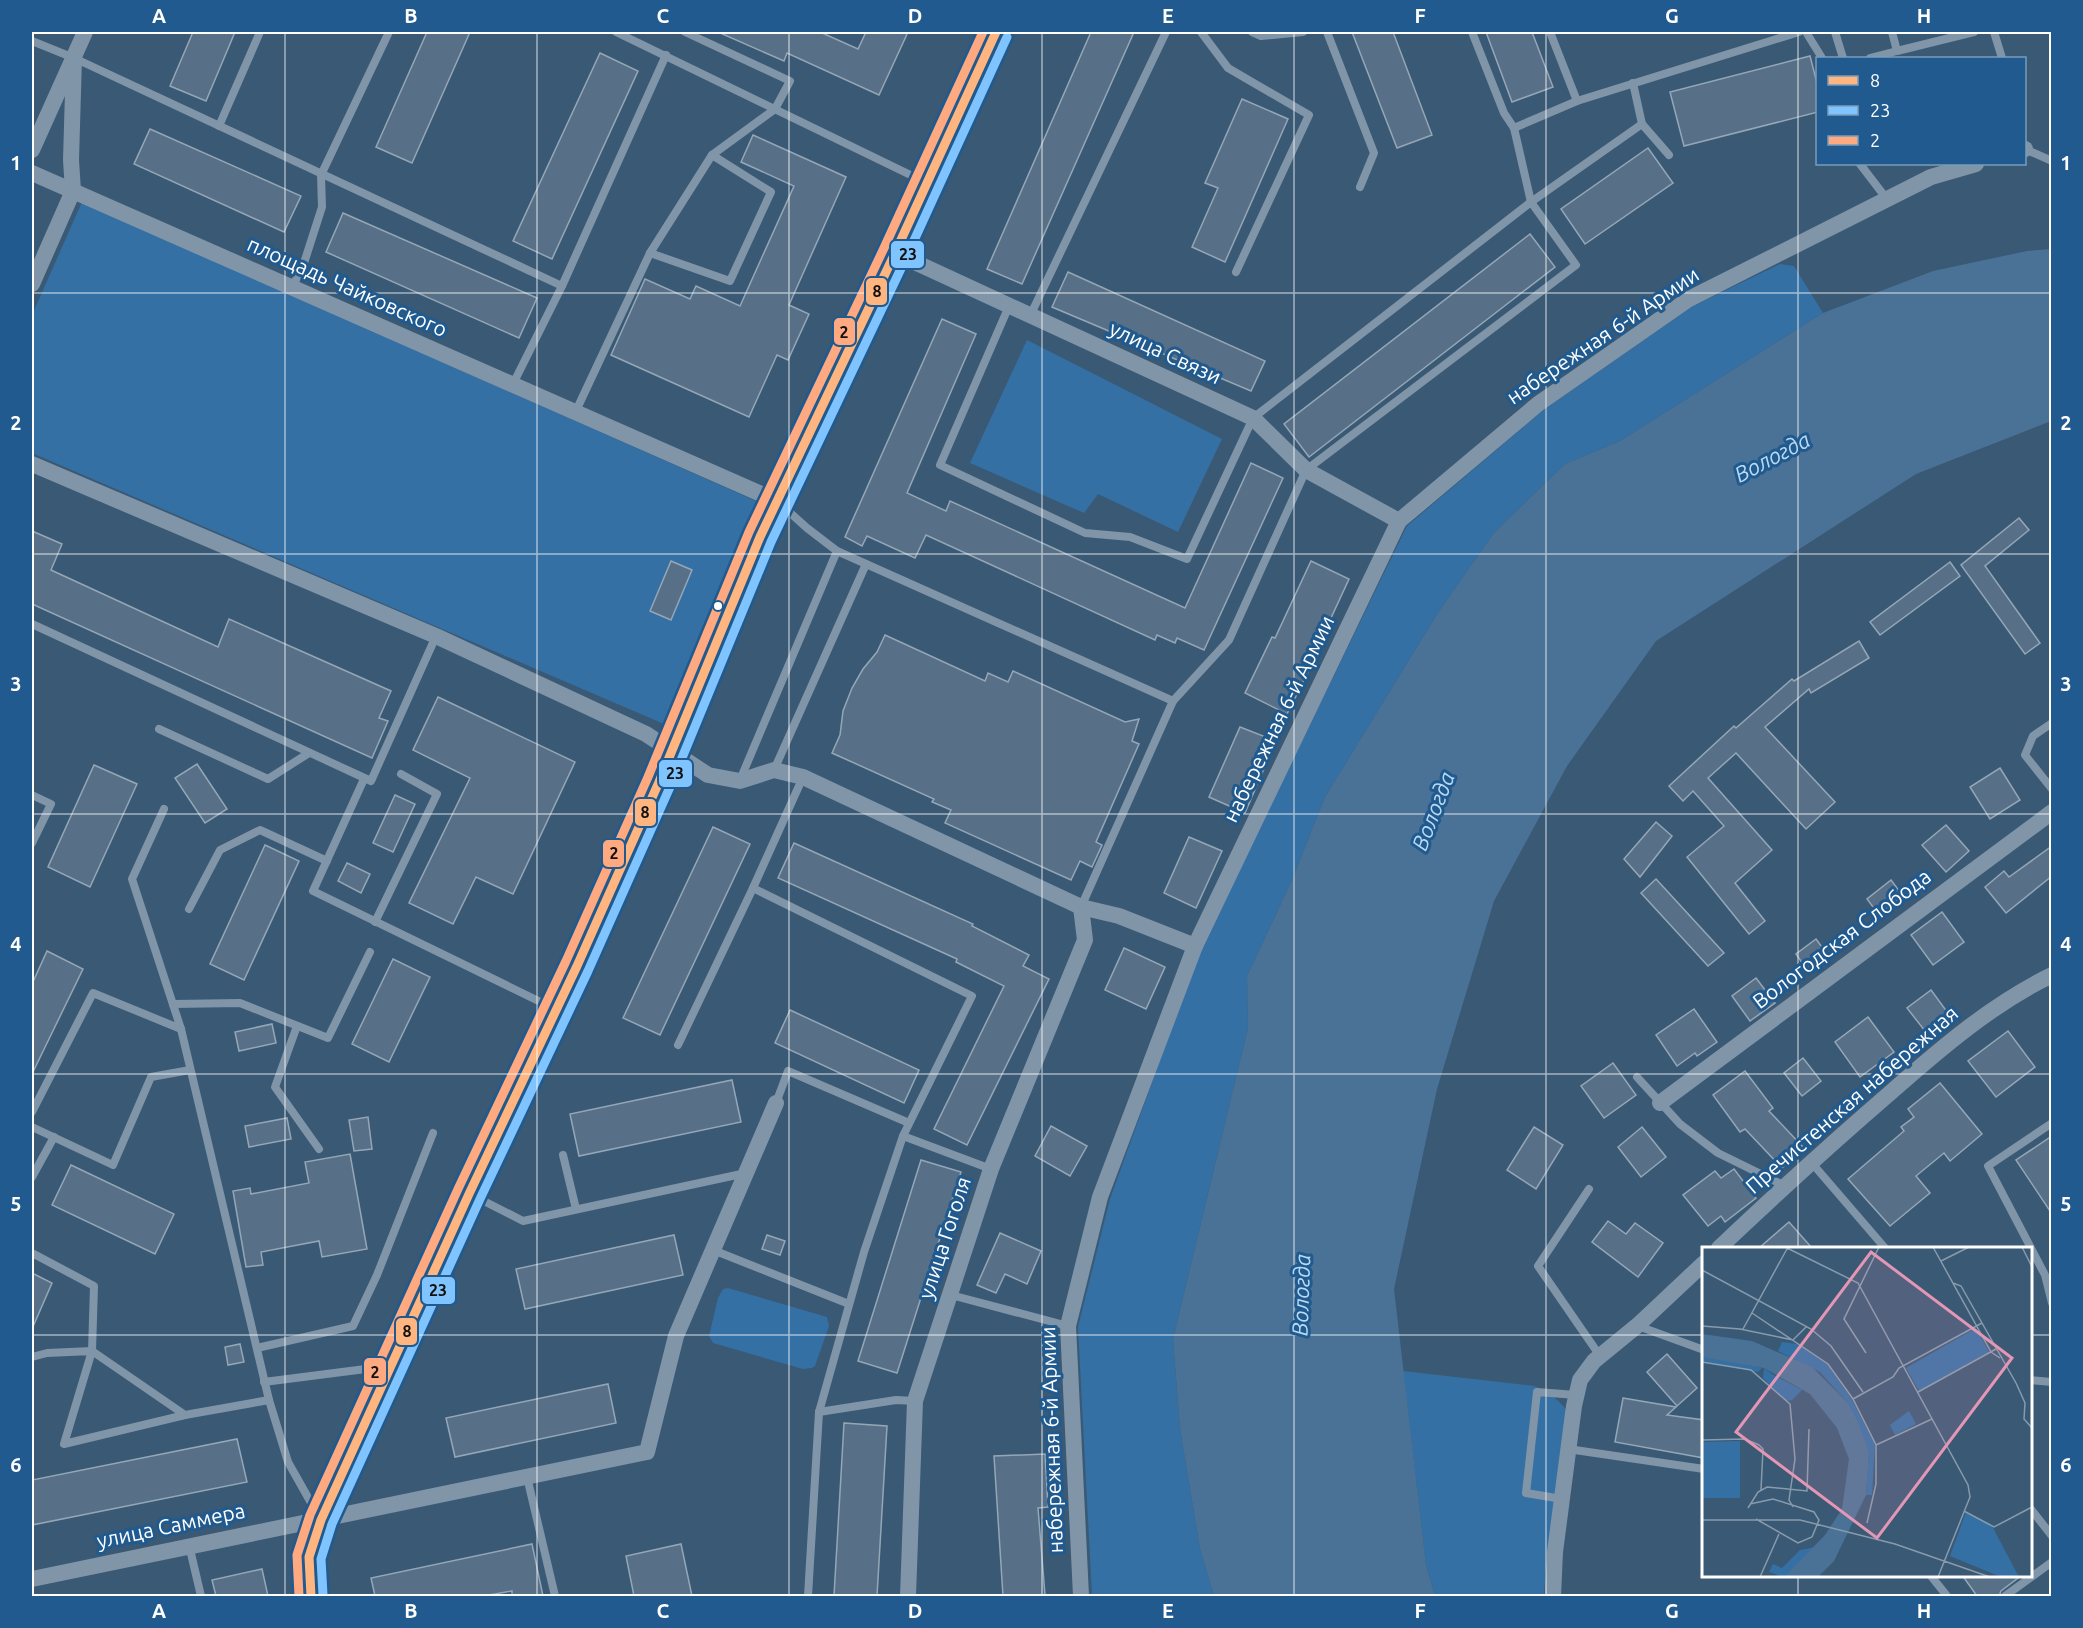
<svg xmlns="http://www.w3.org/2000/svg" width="2083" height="1628" font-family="Ubuntu,sans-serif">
<rect width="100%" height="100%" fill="#395975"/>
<g fill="#3570a4">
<path d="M82,202L758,502L664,724L32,453V315Z"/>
<path d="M1780,264L1794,266L1823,313L1620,441L1565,464L1494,533L1439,611L1325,797L1292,880L1247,976L1248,1028L1173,1339L1180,1429L1200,1549L1214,1596H1092L1078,1327L1110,1199L1200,949L1407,526L1542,411L1693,306Z"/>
<path d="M1027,340L1222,439L1178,532L1098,494L1084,513L970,463Z"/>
<path d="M728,1288L827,1317L829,1326L815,1366L812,1368L803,1369L713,1343L709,1336L718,1298L723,1289Z"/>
<path d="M1403,1371L1535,1386C1550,1393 1561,1401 1570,1415L1547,1552L1544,1596H1435L1426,1565Z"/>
</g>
<path fill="#4a7297" d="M2051,249V421L1916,474L1656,641L1567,766L1494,901L1437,1089L1394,1289L1426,1565L1435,1596H1214L1200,1549L1180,1429L1173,1339L1248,1028L1247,976L1292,880L1325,797L1439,611L1494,533L1565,464L1620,441L1823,313L1933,271L2027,251Z"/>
<g fill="#577087" stroke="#95a7b7" stroke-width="1.5">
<path d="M193,32H235L206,101L170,86Z"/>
<path d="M427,32H470L412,163L376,147Z"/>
<path d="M718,32H820L858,49L866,32H908L879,95L787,53L784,61Z"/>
<path d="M1091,32H1134L1022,284L987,269Z"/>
<path d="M1352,32H1393L1432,135L1397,148Z"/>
<path d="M1486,32H1532L1553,87L1512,102Z"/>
<path d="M600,53L638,71L552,259L513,241Z"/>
<path d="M1810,56L1818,87V112L1684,146L1670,92Z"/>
<path d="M1242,99L1288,119L1225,262L1192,247L1218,188L1205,183Z"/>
<path d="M150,129L301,196L284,232L134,164Z"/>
<path d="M753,135L846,177L789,305L809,314L788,360L777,355L749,417L611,355L645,279L690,299L696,286L740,306L794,186L741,162Z"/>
<path d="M1648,148L1673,183L1585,244L1561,209Z"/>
<path d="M343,213L537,298L519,338L326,252Z"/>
<path d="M1530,234L1555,267L1309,457L1284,424Z"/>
<path d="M1068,272L1265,361L1251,391L1052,307Z"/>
<path d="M942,319L976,334L907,493L946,511L950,501L1185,608L1251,463L1283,478L1204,650L1177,638L1175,643L1157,635L1155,640L926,535L915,558L867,536L862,546L845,537Z"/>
<path d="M2019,518L2029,530L1985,566L2040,643L2025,654L1961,565Z"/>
<path d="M32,531L62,544L51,570L218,647L229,619L391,691L379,718L388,721L372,758L32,604Z"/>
<path d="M671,561L692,570L671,620L650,611Z"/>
<path d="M1311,561L1349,579L1313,657L1315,658L1287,714L1245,693L1272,637L1275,638Z"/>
<path d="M1950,562L1960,576L1880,635L1870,622Z"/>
<path d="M885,635L985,681L988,673L1008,682L1013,671L1125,722L1139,719L1132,741L1139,744L1096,842L1102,845L1092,867L1080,861L1071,880L945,823L951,810L932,802L934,799L832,753L840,735L843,711L852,688L863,669L877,652Z"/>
<path d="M1859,641L1869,658L1811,693L1809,689L1765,727L1835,802L1806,829L1736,753L1708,778L1772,850L1735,883L1765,921L1749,934L1687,857L1724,826L1693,791L1683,801L1669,786L1734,726L1736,728L1792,679L1794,681Z"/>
<path d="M438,697L575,762L513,894L476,877L453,924L409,903L470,778L413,750Z"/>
<path d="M1240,727L1276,741L1245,813L1209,797Z"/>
<path d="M197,764L227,809L205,823L175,778Z"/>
<path d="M94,765L137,784L90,887L48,867Z"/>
<path d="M2000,768L2020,800L1990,819L1970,787Z"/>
<path d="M395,795L415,804L393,852L373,843Z"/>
<path d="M1656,822L1672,836L1640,877L1624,859Z"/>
<path d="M1946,825L1969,851L1946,872L1922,845Z"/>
<path d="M713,827L750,844L660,1035L623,1018Z"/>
<path d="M1189,837L1222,851L1196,908L1164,893Z"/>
<path d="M794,843L973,924L972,926L1029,955L1023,966L1049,979L967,1145L934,1129L1004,986L956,962L957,959L778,878Z"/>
<path d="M265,845L299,861L244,980L210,964Z"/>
<path d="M2052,846V876L2006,913L1985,887L2004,871L2009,877Z"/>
<path d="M347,863L370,874L361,893L338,881Z"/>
<path d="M1656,879L1724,953L1708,966L1641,893Z"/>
<path d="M1891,880L1903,896L1879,915L1867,899Z"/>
<path d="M1942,912L1964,942L1933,965L1911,935Z"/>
<path d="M1816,939L1830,958L1809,973L1796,954Z"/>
<path d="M1124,948L1165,967L1146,1009L1105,990Z"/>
<path d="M47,951L83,969L32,1074V984Z"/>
<path d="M393,959L430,977L389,1062L352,1044Z"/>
<path d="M1756,978L1775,1003L1750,1021L1732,996Z"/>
<path d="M1931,990L1948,1013L1925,1031L1907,1008Z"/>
<path d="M1694,1009L1717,1042L1697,1056L1695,1053L1677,1066L1656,1035Z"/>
<path d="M790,1010L919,1070L904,1103L775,1043Z"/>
<path d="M1868,1017L1894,1052L1860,1077L1835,1042Z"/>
<path d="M272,1024L276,1043L239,1051L235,1032Z"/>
<path d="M2008,1031L2035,1067L1996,1097L1968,1061Z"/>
<path d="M1803,1058L1821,1081L1802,1096L1784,1073Z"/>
<path d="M1613,1063L1636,1095L1604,1118L1581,1086Z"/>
<path d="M1745,1071L1773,1108L1769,1111L1803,1147L1782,1168L1745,1129L1740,1132L1713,1095Z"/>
<path d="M732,1080L741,1122L579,1156L570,1114Z"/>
<path d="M1940,1083L1982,1134L1950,1161L1944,1153L1916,1176L1930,1193L1890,1226L1848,1179L1904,1131L1901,1127L1914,1117L1908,1109Z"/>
<path d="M368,1117L372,1149L354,1151L349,1120Z"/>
<path d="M287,1118L291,1139L249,1147L245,1126Z"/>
<path d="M1051,1126L1087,1146L1070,1176L1035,1156Z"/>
<path d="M1534,1127L1563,1145L1536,1189L1507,1170Z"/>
<path d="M1642,1127L1666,1157L1641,1177L1618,1147Z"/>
<path d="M2052,1136V1214L2016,1160Z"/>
<path d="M350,1154L367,1249L322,1257L319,1241L261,1252L263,1265L246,1267L233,1191L250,1188L251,1194L309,1183L305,1162Z"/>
<path d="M921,1160L961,1172L897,1373L858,1361Z"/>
<path d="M71,1165L174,1214L155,1254L52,1205Z"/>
<path d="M1734,1169L1756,1198L1725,1222L1721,1216L1708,1226L1683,1195L1715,1171L1721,1178Z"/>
<path d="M1608,1221L1626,1234L1635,1223L1663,1243L1638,1277L1592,1242Z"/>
<path d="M1789,1222L1812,1248H1759Z"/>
<path d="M1000,1233L1041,1251L1027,1284L1005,1274L996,1293L977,1285Z"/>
<path d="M674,1235L683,1275L525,1309L516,1269Z"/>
<path d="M767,1235L785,1241L780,1255L762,1249Z"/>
<path d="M32,1273L52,1283L32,1329Z"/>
<path d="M240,1344L244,1362L228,1365L225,1347Z"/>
<path d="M1667,1354L1697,1388L1677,1406L1647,1372Z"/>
<path d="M608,1384L616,1423L455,1457L446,1418Z"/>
<path d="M1623,1398L1676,1407L1667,1415L1704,1420V1458L1615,1442Z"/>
<path d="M844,1423L887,1426L877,1596H834Z"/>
<path d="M237,1439L247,1482L32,1525V1480Z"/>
<path d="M1045,1454L1048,1507L1038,1508L1045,1595L1003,1596L994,1456Z"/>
<path d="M532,1544L543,1596H512V1591L484,1596H375L371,1578Z"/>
<path d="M681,1544L692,1596H634L626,1556Z"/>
<path d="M262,1569L268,1596H216L212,1580Z"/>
<path d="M1962,1575H2016L2018,1578L2001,1591L1999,1596H1977Z"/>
</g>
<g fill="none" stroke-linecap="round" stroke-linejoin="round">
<g stroke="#8095a8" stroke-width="8">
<path d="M616,32L927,183"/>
<path d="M1201,32L1228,68L1309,115L1236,272"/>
<path d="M1252,32L1261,36L1303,32"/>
<path d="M1327,32L1374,153L1360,187"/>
<path d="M1806,32L1822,58"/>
<path d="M1835,32L1843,58"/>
<path d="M1892,32L1897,51L1974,32"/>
<path d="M1994,32L2002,58"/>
<path d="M32,41L74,58L562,286"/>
<path d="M1870,58L1897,51"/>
<path d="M1633,83L1642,124"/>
<path d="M1577,101L1799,32"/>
<path d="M219,126L260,32"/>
<path d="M1514,128L1577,101L1550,32"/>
<path d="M2025,146V149L2052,161"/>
<path d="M1860,164L1886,198"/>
<path d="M650,253L712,155"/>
<path d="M292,288L304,263L322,207L321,175L389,32"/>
<path d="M1009,306L940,465L1085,533L1130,537L1187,559L1253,418L1531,202L1642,124L1669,155"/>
<path d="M1030,316L1166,32"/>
<path d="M513,384L562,286L666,55"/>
<path d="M575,413L650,253L730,281L771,192L712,155L775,109L790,81L685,32"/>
<path d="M777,501L807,528L837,551L1173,701L1081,907"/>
<path d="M32,624L371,781L436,636"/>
<path d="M1173,701L1229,640L1306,470L1576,265L1531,202L1514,128L1504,113L1472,32"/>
<path d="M2052,723L2033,736L2025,755L2052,789"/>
<path d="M159,729L268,779L309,753"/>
<path d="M774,770L866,564"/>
<path d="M803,777L753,888L972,996L903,1136L864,1252L819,1412L808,1596"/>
<path d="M364,779L313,891L555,1009"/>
<path d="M740,780L837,551"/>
<path d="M32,795L51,804L32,843"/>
<path d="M164,809L132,879L181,1029L269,1400L288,1462L319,1517"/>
<path d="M189,909L220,850L260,830L327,861"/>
<path d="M375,922L437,794L401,774"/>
<path d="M173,1004L240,1003L328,1038L370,952"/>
<path d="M297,1026L275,1087L319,1149"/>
<path d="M678,1045L753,888"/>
<path d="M1637,1077L1680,1124L1718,1153L1785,1186"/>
<path d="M776,1103L788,1071L909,1123"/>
<path d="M32,1112L93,993L181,1029"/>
<path d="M2052,1123L1988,1166L2045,1275L2052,1303"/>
<path d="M32,1127L113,1165L151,1077L190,1070"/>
<path d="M903,1136L991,1169"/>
<path d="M563,1155L576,1209"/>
<path d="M1811,1162L1885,1248"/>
<path d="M32,1177L54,1137"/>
<path d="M1589,1189L1538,1266L1600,1356"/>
<path d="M470,1194L523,1221L746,1173"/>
<path d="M713,1250L849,1304"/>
<path d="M32,1253L94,1286L92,1351L185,1415L269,1400"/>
<path d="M951,1295L1068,1326"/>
<path d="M1638,1326L1704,1350"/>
<path d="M257,1348L353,1326L377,1275L433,1133"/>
<path d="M32,1357L47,1353L92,1351L64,1444L185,1415"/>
<path d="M2030,1380L2052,1382"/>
<path d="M264,1382L389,1366"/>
<path d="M819,1412L896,1400L915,1401"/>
<path d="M1568,1449L1704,1469"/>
<path d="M527,1477L555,1596"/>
<path d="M1562,1499L1526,1493L1537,1392L1576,1395"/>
<path d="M2030,1508L2052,1536"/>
<path d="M189,1545L201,1596"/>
<path d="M1931,1576L1947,1596"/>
<path d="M2005,1596L2052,1562"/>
</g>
<g stroke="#8095a8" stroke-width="16">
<path d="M2024,149H2025"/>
<path d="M32,150L85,32"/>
<path d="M32,173L777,501"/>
<path d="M895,253L1253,418L1306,470L1399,521"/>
<path d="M32,284L73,191L71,160L74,58"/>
<path d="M32,464L436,636L646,734L708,775L740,781L774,770L803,777L1081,907L1119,916L1195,946"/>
<path d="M1660,1103L2052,812"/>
<path d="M1719,1248C1775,1195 1832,1143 1890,1093C1940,1049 1992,1004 2052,975"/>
<path d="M32,1579L647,1452L676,1336L776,1103"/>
<path d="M908,1596L915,1401L991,1169L1085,940L1081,907"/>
<path d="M1081,1596L1068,1326L1100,1197L1195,946L1399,521L1538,404L1689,299L1931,177L1976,164"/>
<path d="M1553,1596L1555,1552L1574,1406L1580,1380L1594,1361L1638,1325L1704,1263"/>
</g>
<path stroke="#8095a8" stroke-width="21" d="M311,1596L309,1557L321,1520L353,1452L469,1194L577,966L659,782L760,537L895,253L996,32"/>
<g stroke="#205a8e" stroke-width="14">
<path id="bus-1" d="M311,1596L309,1557L321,1520L469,1194L577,966L659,782L760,537L895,253L996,32"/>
</g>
<g stroke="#205a8e" stroke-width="14">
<path id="bus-2" d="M323,1595L321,1559L332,1524L480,1199L588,971L670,787L771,542L906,258L1007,37"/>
</g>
<g stroke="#205a8e" stroke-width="14">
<path id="bus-3" d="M299,1596L297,1555L310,1515L458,1189L566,961L648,777L749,532L884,248L983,32"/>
</g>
<use href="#bus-1" stroke="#ffb580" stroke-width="9"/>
<use href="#bus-2" stroke="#80c4ff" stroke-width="9"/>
<use href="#bus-3" stroke="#ffa980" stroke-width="9"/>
</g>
<path fill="none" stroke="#fff" stroke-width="1.5" stroke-opacity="0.55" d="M285,32V1596M537,32V1596M789,32V1596M1042,32V1596M1294,32V1596M1546,32V1596M1798,32V1248M32,293H2052M32,554H2052M32,814H2052M32,1074H2052M32,1335H1704M2030,1335H2052M1798,1576V1596"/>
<circle fill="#fff" stroke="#205a8e" stroke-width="2" cx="718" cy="606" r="5"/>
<g text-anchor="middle" stroke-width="6" stroke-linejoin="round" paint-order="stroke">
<g font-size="21" fill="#fff" stroke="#205a8e">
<text transform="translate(347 287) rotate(24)" y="7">площадь Чайковского</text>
<text transform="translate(1603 336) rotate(-34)" y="7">набережная 6-й Армии</text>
<text transform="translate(1165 353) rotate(25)" y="7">улица Связи</text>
<text transform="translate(1279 719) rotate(-64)" y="7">набережная 6-й Армии</text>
<text transform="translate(1842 939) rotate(-37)" y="7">Вологодская Слобода</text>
<text transform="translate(1852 1100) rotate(-41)" y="7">Пречистенская набережная</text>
<text transform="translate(945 1238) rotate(-72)" y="7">улица Гоголя</text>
<text transform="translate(1052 1440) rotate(-92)" y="7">набережная 6-й Армии</text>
<text transform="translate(171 1526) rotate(-12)" y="7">улица Саммера</text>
</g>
<g font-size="22" font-style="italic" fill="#badaf3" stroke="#205a8e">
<text transform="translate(1772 457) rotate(-28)" y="8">Вологда</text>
<text transform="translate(1433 811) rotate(-69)" y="8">Вологда</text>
<text transform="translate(1301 1295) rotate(-88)" y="8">Вологда</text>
</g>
</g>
<g transform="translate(1702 1247)">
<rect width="330" height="330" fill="#395975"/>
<path d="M274,81L287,105L217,144L204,121ZM80,95L95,97L125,117L150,153L173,198L170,248H164L167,205L145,155L118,125L76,104ZM0,110L40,116L60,121L56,125L0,114ZM62,121L70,127L100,143L90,153L84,154L61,131ZM207,164L214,177L193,188L188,178ZM38,194V251H0V195ZM264,265L289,277L317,330H299L248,309ZM113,300L82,330L67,325L71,317L80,321L98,303Z" fill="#3570a4"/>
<path d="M0,87L50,94L110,120L145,155L155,173L167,205L164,248L132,314L116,330H82L123,288L140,262L147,212L135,181L108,147L62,121L0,110Z" fill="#4a7297"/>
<path fill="none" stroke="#889bac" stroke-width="1.5" d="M83,0L156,36L266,238L268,250L236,330M231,0L289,105L298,111M320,0L330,20M239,14L267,0M0,23L109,82L129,99L161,145M251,36L259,39L314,136L323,156L322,172L330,181M50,66L126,117L151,152L174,198V237L165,276M0,79L38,82L91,93L105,79M41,82L86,0M164,106L142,72L177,0M0,115L49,123L88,157L93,212L87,253L91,260M216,145L294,102M151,152L191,130L197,121L280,76M0,193L43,192L57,198L61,202L59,243M174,198L230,172M48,257L71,252L112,265L117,273L110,290L96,296L54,272M46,261L56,245L65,240L105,244L107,182M262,264L292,280L330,260M0,273H98L193,297L288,330M58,330L77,287"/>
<path fill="#e497b5" fill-opacity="0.15" stroke="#e497b5" stroke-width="3" d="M169,5L310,111L175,291L34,185Z"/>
<rect width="330" height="330" fill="none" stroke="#fff" stroke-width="3"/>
</g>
<g stroke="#205a8e" stroke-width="2">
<rect x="890" y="240" width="35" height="29" rx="6" fill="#80c4ff"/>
<rect x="865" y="277" width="23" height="29" rx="6" fill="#ffb580"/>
<rect x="833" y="317" width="23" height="29" rx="6" fill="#ffa980"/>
<rect x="658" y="759" width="35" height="29" rx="6" fill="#80c4ff"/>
<rect x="634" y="798" width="23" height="29" rx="6" fill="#ffb580"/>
<rect x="602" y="839" width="23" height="29" rx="6" fill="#ffa980"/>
<rect x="421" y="1276" width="35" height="29" rx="6" fill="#80c4ff"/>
<rect x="395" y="1317" width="23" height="29" rx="6" fill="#ffb580"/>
<rect x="363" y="1357" width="24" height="29" rx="6" fill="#ffa980"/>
</g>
<g font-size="16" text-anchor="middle" font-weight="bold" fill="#111">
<text x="908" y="260">23</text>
<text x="877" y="297">8</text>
<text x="844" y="338">2</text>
<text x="675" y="779">23</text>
<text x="645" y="818">8</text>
<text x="614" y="859">2</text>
<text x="438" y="1296">23</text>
<text x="407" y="1337">8</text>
<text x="375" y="1378">2</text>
</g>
<rect width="2083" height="1628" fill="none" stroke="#205a8e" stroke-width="66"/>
<rect x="1816" y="57" width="210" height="108" fill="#205a8e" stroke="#799cbb" stroke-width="1.5"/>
<rect x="1828" y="76" width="30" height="9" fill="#ffb580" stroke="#799cbb" stroke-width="1.5"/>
<text x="1870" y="87" font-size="18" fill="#ffffff">8</text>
<rect x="1828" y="106" width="30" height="9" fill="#80c4ff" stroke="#799cbb" stroke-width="1.5"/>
<text x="1870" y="117" font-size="18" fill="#ffffff">23</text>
<rect x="1828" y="136" width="30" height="9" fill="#ffa980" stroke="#799cbb" stroke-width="1.5"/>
<text x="1870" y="147" font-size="18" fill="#ffffff">2</text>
<rect x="33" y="33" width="2017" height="1562" fill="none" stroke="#fff" stroke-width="2"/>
<g font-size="20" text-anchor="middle" font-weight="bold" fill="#fff">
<text x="159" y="23">A</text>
<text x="411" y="23">B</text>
<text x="663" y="23">C</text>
<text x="915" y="23">D</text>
<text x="1168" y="23">E</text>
<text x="1420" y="23">F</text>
<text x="1672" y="23">G</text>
<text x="1924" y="23">H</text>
<text x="16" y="170">1</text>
<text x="2066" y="170">1</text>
<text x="16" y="430">2</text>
<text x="2066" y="430">2</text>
<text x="16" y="691">3</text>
<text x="2066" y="691">3</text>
<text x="16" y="951">4</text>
<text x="2066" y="951">4</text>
<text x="16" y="1211">5</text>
<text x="2066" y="1211">5</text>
<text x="16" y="1472">6</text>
<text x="2066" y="1472">6</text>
<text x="159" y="1618">A</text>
<text x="411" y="1618">B</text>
<text x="663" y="1618">C</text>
<text x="915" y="1618">D</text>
<text x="1168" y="1618">E</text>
<text x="1420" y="1618">F</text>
<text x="1672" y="1618">G</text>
<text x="1924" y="1618">H</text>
</g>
</svg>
